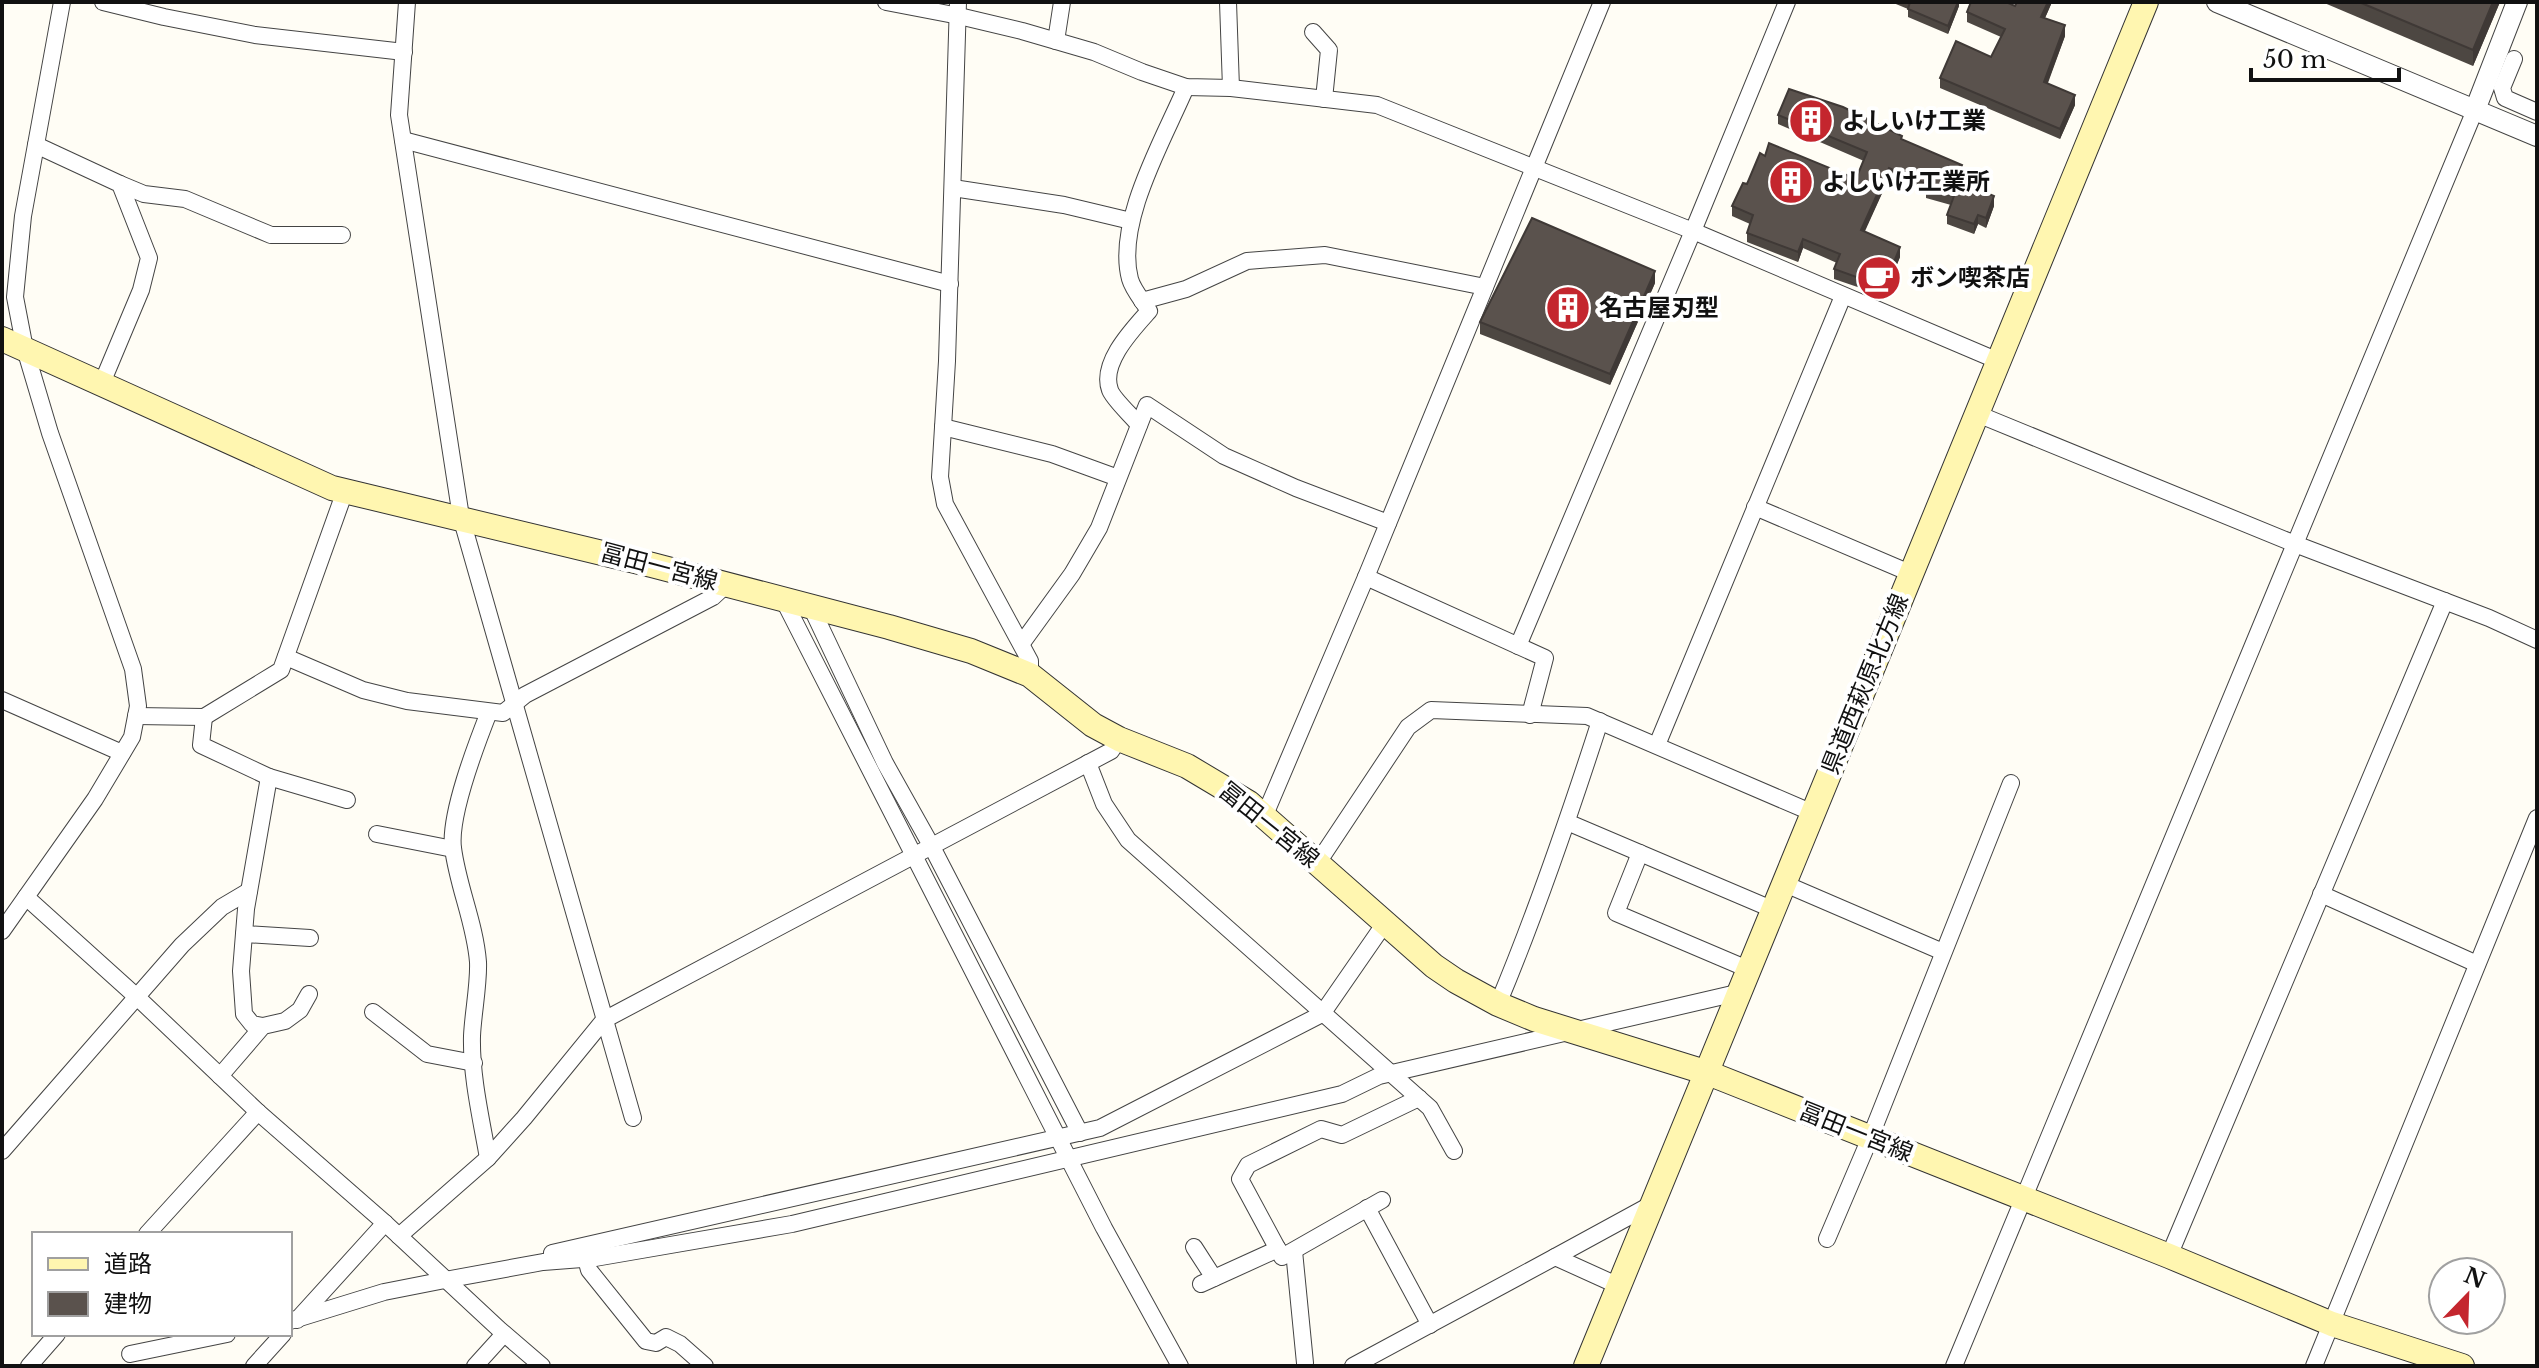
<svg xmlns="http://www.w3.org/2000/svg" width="2539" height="1368" font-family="'Libre Baskerville','Noto Sans JP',serif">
<rect width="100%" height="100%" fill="#fffdf5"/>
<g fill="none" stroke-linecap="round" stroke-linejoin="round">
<g stroke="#444" stroke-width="18">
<g id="minor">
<path d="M103,2L164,17L255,35L404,52"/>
<path d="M407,2L399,115L461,517L633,1118"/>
<path d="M886,2L959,16L1022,31L1094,52L1142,72L1186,87L1231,88L1377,105L1693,231L1996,360"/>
<path d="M958,2L947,361L940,477L945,504L1030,661V675"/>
<path d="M1228,2L1231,88"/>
<path d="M1313,32L1329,50L1324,99"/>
<path d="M1056,41L1062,2"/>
<path d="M2514,59L2502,88L2505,98L2537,112"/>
<path d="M403,140L950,284"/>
<path d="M36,145L120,184L149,258L141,290L102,383"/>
<path d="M120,184L144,194L185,199L271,235H342"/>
<path d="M953,188L1064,205L1131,221"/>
<path d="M1142,301L1186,289L1247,261L1325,255L1485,287"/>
<path d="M1975,413L2295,544L2489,618L2537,640"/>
<path d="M1139,425C1132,416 1113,399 1110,390C1100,363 1133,329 1149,311C1143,301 1133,290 1130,279C1115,222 1164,139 1186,87"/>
<path d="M943,427L1052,454L1118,478"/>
<path d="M1755,507L1910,573"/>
<path d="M1366,577L1545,658L1530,715"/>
<path d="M784,601L1104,1228L1180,1366"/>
<path d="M812,609L885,763L932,847L1080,1133"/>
<path d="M1022,643L1072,574L1099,528L1147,405L1224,456L1296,488L1388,523"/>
<path d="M1518,646L1693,231L1787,2"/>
<path d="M286,657L363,690L407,701L503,713L525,695L713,597L726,585"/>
<path d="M2,700L122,753"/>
<path d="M136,716L204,717L281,670L345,491"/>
<path d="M204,717L201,745L269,777L246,909L241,971L244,1014L252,1024L263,1026"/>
<path d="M1657,745L1843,296"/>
<path d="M1088,763L1104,804L1128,840L1430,1108L1454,1151"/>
<path d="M269,777L347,800"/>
<path d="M1264,817L1366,577L1602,2"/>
<path d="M1567,822L1774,910"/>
<path d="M377,834L453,849"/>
<path d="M1640,853L1616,913L1750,970"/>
<path d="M1317,864L1408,727L1431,710L1587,716L1813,813"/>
<path d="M1785,884L1943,952"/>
<path d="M2321,894L2477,964"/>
<path d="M26,897L138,998L258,1112L385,1223L500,1330L542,1366"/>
<path d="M2,931L95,799L132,737L138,706L133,669L50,433L25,349L15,297L23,216L62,2"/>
<path d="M244,934L310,938"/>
<path d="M1498,1004C1537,911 1569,817 1600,721"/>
<path d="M373,1012L427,1054L474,1063"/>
<path d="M220,1076L263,1026L285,1021L300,1010L309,994"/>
<path d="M2,1151L182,945L222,907L249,891"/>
<path d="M488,1158C481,1118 471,1076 472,1036C473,1013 479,984 478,962C475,923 458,887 453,848C449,815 476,745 489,712"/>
<path d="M1382,1200L1282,1257L1240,1179L1248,1165L1321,1129L1342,1135L1419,1098"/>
<path d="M1367,1208L1430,1325"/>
<path d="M147,1234L258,1112"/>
<path d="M399,1236L488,1158L524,1118L604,1020L1111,751L1119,739"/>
<path d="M1827,1239L1870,1138L2011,783"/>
<path d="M1194,1247L1214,1278"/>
<path d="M1294,1251L1305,1363"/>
<path d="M552,1253L1100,1128L1322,1014L1385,923"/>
<path d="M2169,1256L2445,601"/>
<path d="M1555,1257L1654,1203"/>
<path d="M586,1259L589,1270L646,1341L656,1343L666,1337L680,1344L705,1366"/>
<path d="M1201,1284L1278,1249"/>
<path d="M297,1320L385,1223"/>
<path d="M290,1321L384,1292L445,1280L543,1262L595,1258L792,1224L1342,1094L1379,1076L1741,992"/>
<path d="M130,1354L227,1334"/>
<path d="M29,1366L57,1334"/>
<path d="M254,1366L283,1334"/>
<path d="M475,1366L504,1334"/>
<path d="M1353,1366L1555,1257L1619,1286"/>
<path d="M1954,1366L2475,110"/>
<path d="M2314,1366L2537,818"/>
</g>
</g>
<g stroke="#444" stroke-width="22">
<g id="tertiary">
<path d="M2217,2L2537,136"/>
<path d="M2475,110L2517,2"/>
</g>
</g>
<g stroke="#333" stroke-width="26">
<g id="secondary">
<path d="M2,339L332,488L652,565L889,627L971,651L1030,675L1093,725L1119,739L1187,766L1249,803L1434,966L1456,981L1498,1004L1534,1019L1708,1073L2169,1256L2332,1324L2462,1366"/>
<path d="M1586,1366C1775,912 1957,456 2146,2"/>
</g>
</g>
<use href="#minor" stroke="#fff" stroke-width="16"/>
<use href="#tertiary" stroke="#fff" stroke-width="20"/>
<use href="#secondary" stroke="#fff6b0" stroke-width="24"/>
</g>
<g fill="#4d4742">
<path d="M1891,2H1959V6L1948,34L1908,17V9Z"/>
<path d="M2017,2H2052L2045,18L2065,36L2048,83L2075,105L2060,139L1940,88V78L1991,57L2001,37L1967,22V12L2015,6Z"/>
<path d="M2322,2H2500L2473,66Z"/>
<path d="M1778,115L1902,140L1962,175L1959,182L1994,206L1986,228L1978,224L1974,234L1947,224V215L1951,205L1926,198V194L1889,178L1864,232L1900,257L1884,296L1834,279V269L1837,263L1803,248L1798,262L1747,242V233L1750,224L1732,216V206L1765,156L1856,179L1864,161L1778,124Z"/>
<path d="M1655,283L1610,385L1480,334V322Z"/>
</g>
<g fill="#3f3936">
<path d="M1958,2H1959V6L1948,34V26Z"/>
<path d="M2048,2H2052L2041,27V17Z"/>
<path d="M2493,2H2500L2473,66V50Z"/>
<path d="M2065,25V36L2044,92V82Z"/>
<path d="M2075,95V105L2060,139V129Z"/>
<path d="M1962,165V175L1956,190V180Z"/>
<path d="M1889,168V178L1861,240V230Z"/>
<path d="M1994,196V206L1986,228V218Z"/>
<path d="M1978,215V224L1974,234V224Z"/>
<path d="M1803,239V248L1798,262V252Z"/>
<path d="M1900,247V257L1884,296V287Z"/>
<path d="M1655,271V283L1610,385V374Z"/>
</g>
<g fill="#5a524d" stroke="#3f3936" stroke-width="2">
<path d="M1910,2H1958L1948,26L1908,9Z"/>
<path d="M1971,2H2006L2015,6L2017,2H2048L2041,17L2065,25L2044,82L2075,95L2060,129L1940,78L1956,41L1991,57L2005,29L1967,12Z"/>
<path d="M2359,2H2493L2473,50Z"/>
<path d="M1789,89L1843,107L1902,136L1901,139L1962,165L1956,180L1994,196L1986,218L1978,215L1974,224L1947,215L1954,196L1926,188V184L1889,168L1861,230L1900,247L1884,287L1834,269L1840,254L1803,239L1798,252L1747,233L1753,215L1732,206L1743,183L1747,184L1760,153L1765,156L1769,143L1856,179L1867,152L1778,115Z"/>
<path d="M1532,218L1655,271L1610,374L1480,322Z"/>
</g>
<defs>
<g id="building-disc" transform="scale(2.3)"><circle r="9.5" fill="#c4262e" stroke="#fff"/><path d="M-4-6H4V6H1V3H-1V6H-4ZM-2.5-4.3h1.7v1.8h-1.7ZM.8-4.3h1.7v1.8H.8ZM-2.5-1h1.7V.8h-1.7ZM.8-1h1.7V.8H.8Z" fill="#fff"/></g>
<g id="cafe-disc" transform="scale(2.3)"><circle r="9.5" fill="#c4262e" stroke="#fff"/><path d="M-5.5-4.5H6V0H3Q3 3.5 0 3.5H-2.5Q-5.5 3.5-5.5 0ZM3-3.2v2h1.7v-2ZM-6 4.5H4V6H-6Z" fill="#fff"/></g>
</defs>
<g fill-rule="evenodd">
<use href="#building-disc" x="1811" y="121"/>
<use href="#building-disc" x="1791" y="182"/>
<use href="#cafe-disc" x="1879" y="278"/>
<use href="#building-disc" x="1568" y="308"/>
</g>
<g text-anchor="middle" stroke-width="8" stroke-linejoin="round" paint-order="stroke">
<g font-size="24" font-weight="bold" fill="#111" stroke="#fff" text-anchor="start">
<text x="1842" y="129">よしいけ工業</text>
<text x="1822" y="190">よしいけ工業所</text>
<text x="1910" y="286">ボン喫茶店</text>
<text x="1599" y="316">名古屋刃型</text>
</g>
<g font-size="24" fill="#111" stroke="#fff">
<text transform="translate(659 567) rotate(15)" y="8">冨田一宮線</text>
<text transform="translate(1865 684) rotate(-68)" y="8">県道西萩原北方線</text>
<text transform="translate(1269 825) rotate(39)" y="8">冨田一宮線</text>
<text transform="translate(1856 1132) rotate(22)" y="8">冨田一宮線</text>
</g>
</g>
<rect width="2539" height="1368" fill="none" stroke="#111111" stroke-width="8"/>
<rect x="32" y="1232" width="260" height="104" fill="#ffffff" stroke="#a0a0a0" stroke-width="2"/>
<rect x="48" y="1258" width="40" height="12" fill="#fff6b0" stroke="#a0a0a0" stroke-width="2"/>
<text x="104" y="1272" font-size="24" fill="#111111">道路</text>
<rect x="48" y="1292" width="40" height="24" fill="#5a524d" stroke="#a0a0a0" stroke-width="2"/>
<text x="104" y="1312" font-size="24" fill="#111111">建物</text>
<g transform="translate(2467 1296) rotate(23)"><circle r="38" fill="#ffffff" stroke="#a0a0a0" stroke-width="2"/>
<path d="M0-6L14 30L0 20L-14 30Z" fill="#c4262e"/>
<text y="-12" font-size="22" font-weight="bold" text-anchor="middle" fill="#111111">N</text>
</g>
<path d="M2251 68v12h148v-12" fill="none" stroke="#111111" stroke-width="4"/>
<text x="2263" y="68" font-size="24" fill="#111111" stroke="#ffffff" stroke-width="6" paint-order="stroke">50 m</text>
</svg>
